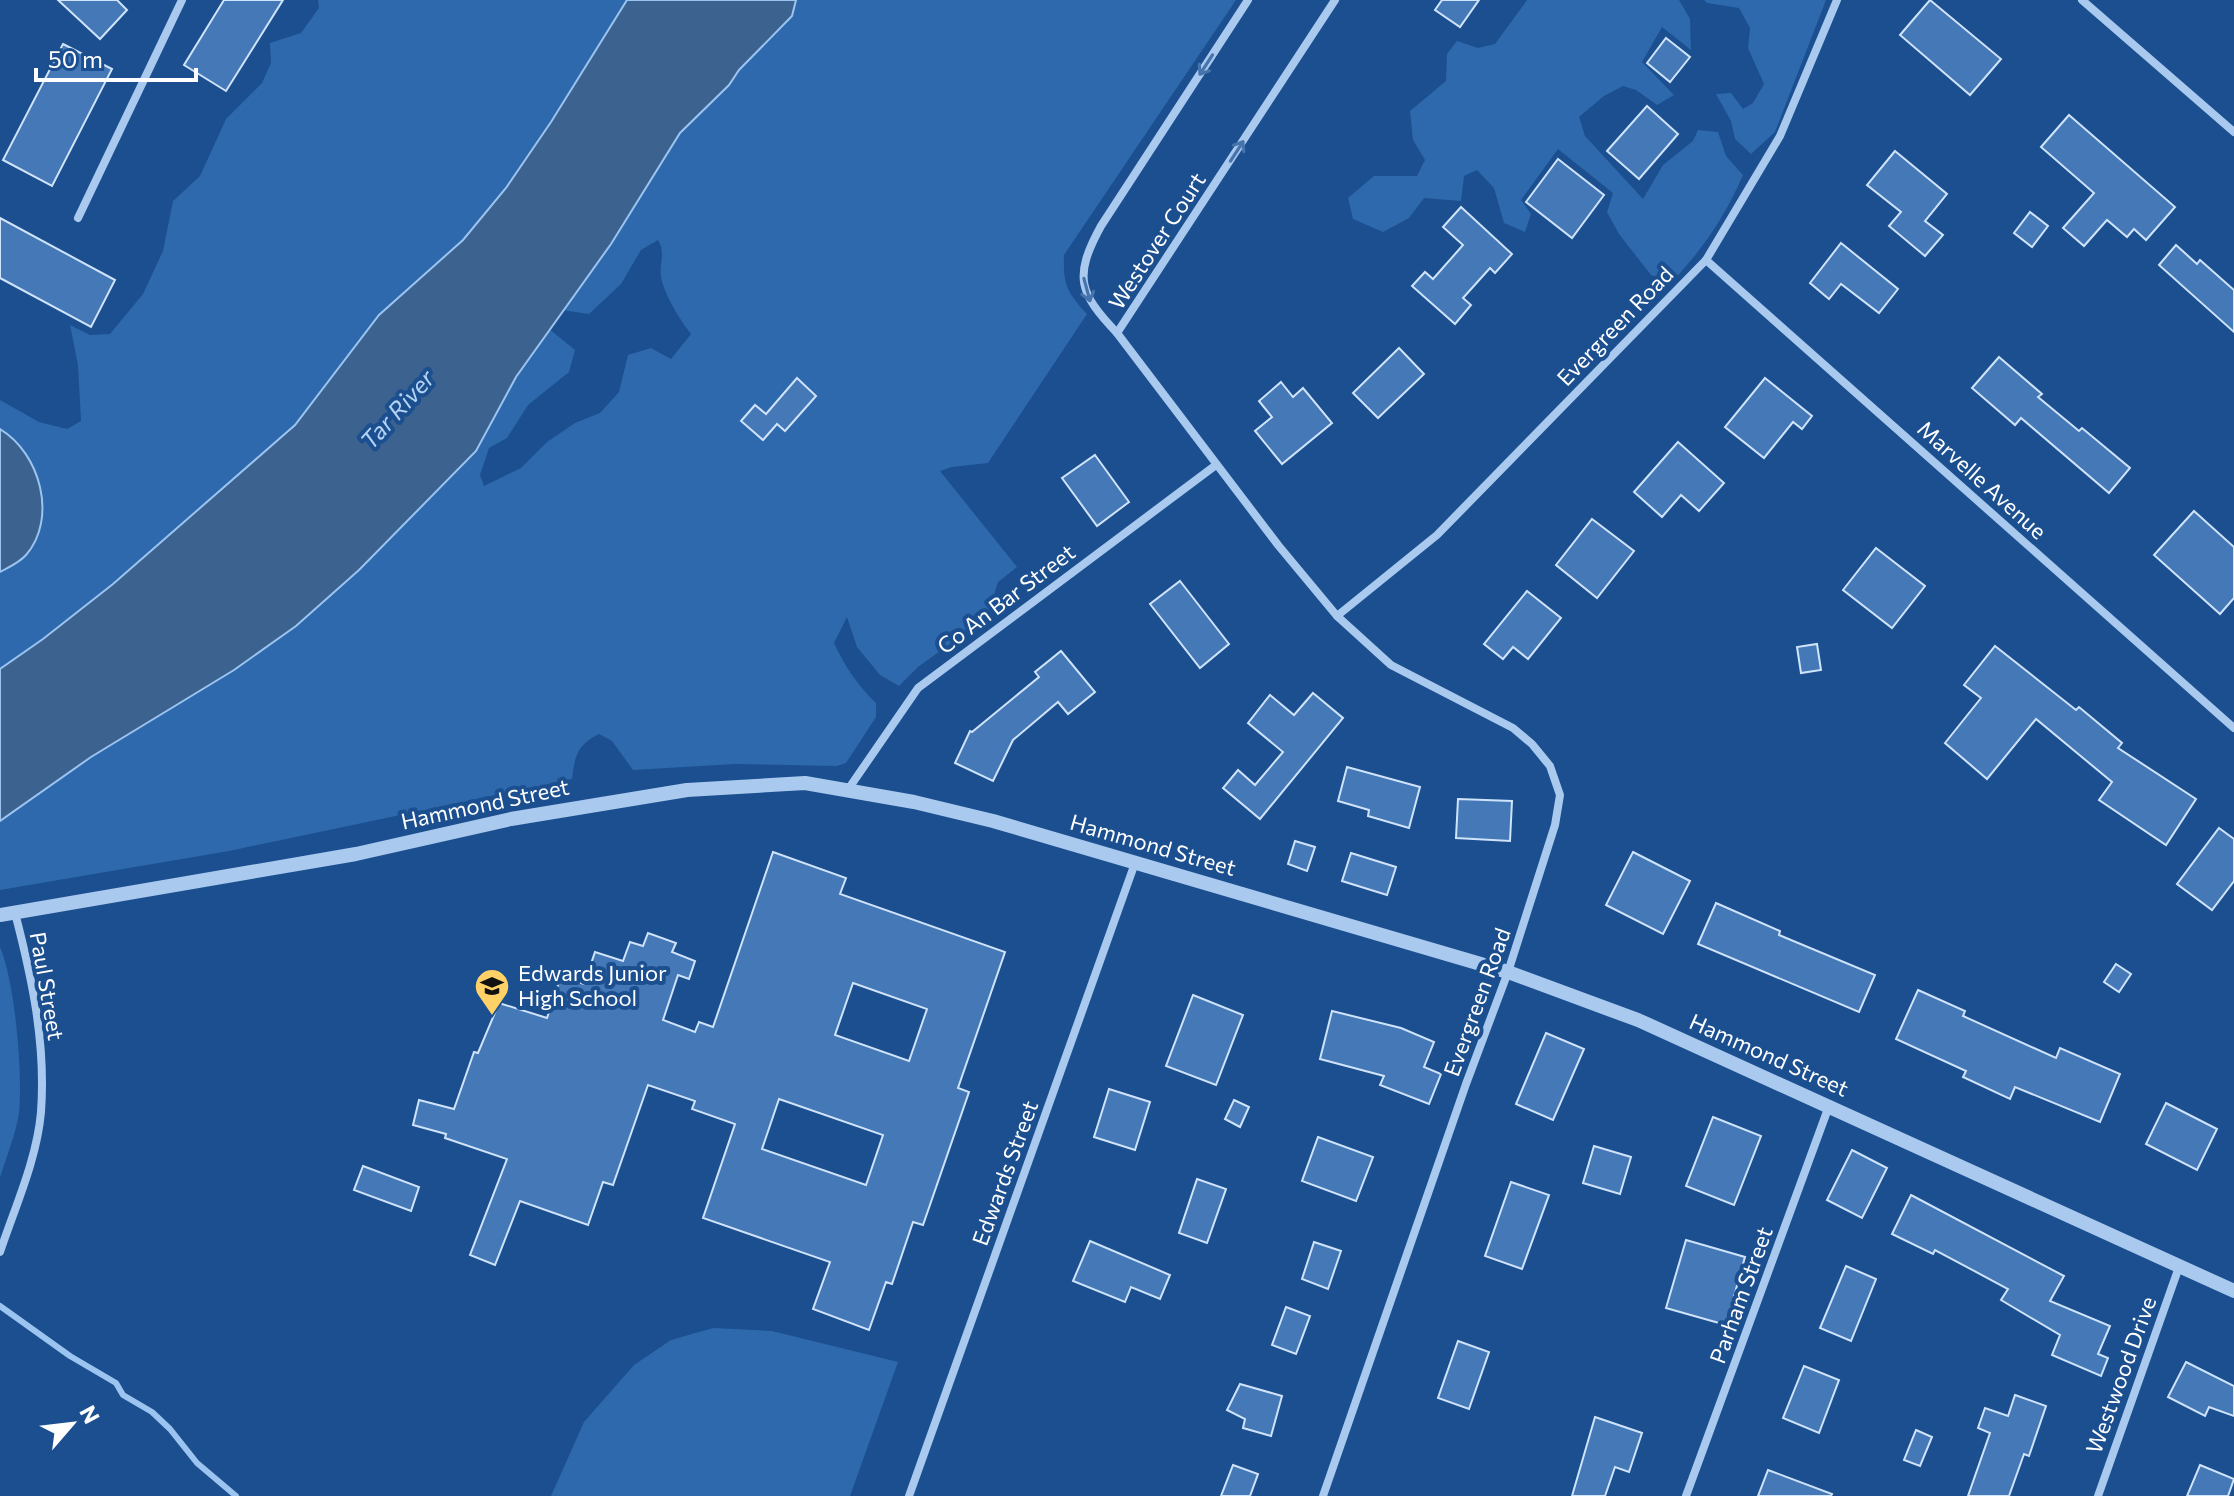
<svg xmlns="http://www.w3.org/2000/svg" width="2234" height="1496" font-family="Commissioner,sans-serif">
<rect width="100%" height="100%" fill="#1b4f8f"/>
<g fill="#2e69ad">
<path d="M318,0H627L551,122L506,188L463,240L379,315L295,425L113,584L43,639L0,669V572C9,567 19,563 26,555C58,517 40,453 0,429V400L39,422L67,429L81,421L78,365L70,325L90,335L110,334L143,294L163,251L173,201L200,176L226,119L262,83L271,63L270,43L301,33L319,8Z"/>
<path d="M796,0H1236L1064,255C1063,285 1067,292 1087,314L988,463L952,467L940,471L1017,567L998,582L992,601L997,610L918,667L899,686L880,675L857,647L847,617L834,643C844,665 858,686 876,703V717L846,763L837,766L735,764L633,770L612,741L599,734C577,745 575,756 572,779L229,851L0,890V821L91,757L261,651L296,626L359,571L476,451L515,377L548,328L575,350L569,372L528,405L507,438L489,448L480,475L484,486L521,468L547,442L575,423L600,413L619,392L628,355L651,348L671,359L691,334C680,320 664,294 661,277C659,263 666,253 658,240L641,250L621,284L589,314L562,310L611,244L680,133L729,85L739,70L792,16Z"/>
<path d="M1527,0H1679L1690,19L1691,50L1662,27L1642,62L1674,95L1657,105L1636,90L1623,86L1604,96L1579,117L1585,136L1643,199L1663,165L1693,141L1698,130L1718,132L1726,156L1743,175C1725,217 1702,250 1671,283L1651,275L1619,234L1607,212L1613,193L1558,149L1521,200L1531,214L1525,232L1504,223L1494,188L1477,170L1464,176L1461,201L1424,198L1409,218L1383,232L1353,219L1348,198L1374,176H1417L1425,160L1413,140L1410,111L1446,81L1447,54L1457,41L1478,48L1495,44Z"/>
<path d="M1704,0H1826L1775,132L1751,154L1735,139L1731,121L1716,94L1731,93L1743,109L1753,103L1764,84L1748,48L1750,28L1739,8L1707,3Z"/>
<path d="M0,947C15,982 23,1074 19,1113C16,1134 6,1157 0,1178Z"/>
<path d="M713,1328L772,1331L898,1362L850,1496H551L584,1422L634,1365L671,1340Z"/>
</g>
<g fill="#3c6290" stroke="#9cc4f0" stroke-width="2">
<path d="M627,0H796L792,16L739,70L729,85L680,133L611,244L516,377L476,451L359,570L296,626L234,670L91,757L0,821V669L43,639L113,584L295,425L379,315L463,240L506,188L551,122Z"/>
<path d="M0,429C40,453 58,518 26,555C19,563 9,567 0,572Z"/>
</g>
<g fill="none" stroke-linecap="round" stroke-linejoin="round">
<path stroke="#9cc4f0" stroke-width="6" d="M0,1306L70,1356L116,1383L123,1395L152,1412L170,1429L197,1463L236,1496"/>
</g>
<g fill="#4478b7" stroke="#cfe3fa" stroke-width="2" fill-rule="evenodd">
<path d="M58,0H117L127,10L100,39Z"/>
<path d="M224,0H283L226,91L184,65Z"/>
<path d="M1442,0H1479L1460,27L1435,10Z"/>
<path d="M1930,0L2001,59L1970,95L1900,35Z"/>
<path d="M1666,38L1690,57L1670,82L1647,63Z"/>
<path d="M63,44L112,69L52,186L3,160Z"/>
<path d="M1647,106L1678,134L1639,179L1607,151Z"/>
<path d="M2069,115L2175,207L2146,240L2134,229L2127,237L2107,220L2084,246L2063,228L2094,193L2041,147Z"/>
<path d="M1895,151L1947,194L1925,221L1943,235L1925,256L1889,226L1901,212L1867,185Z"/>
<path d="M1558,159L1604,195L1572,238L1526,202Z"/>
<path d="M1461,207L1512,254L1495,273L1490,268L1463,298L1471,305L1455,324L1412,286L1425,272L1433,279L1463,245L1443,227Z"/>
<path d="M2030,212L2048,226L2032,247L2014,233Z"/>
<path d="M0,218L115,280L91,327L0,278Z"/>
<path d="M1841,243L1898,289L1879,313L1841,284L1829,299L1810,283Z"/>
<path d="M2176,245L2197,264L2200,260L2234,290V332L2159,265Z"/>
<path d="M1399,348L1424,374L1378,418L1353,393Z"/>
<path d="M1999,357L2042,394L2038,397L2079,431L2082,428L2130,468L2109,493L2021,418L2015,425L1972,388Z"/>
<path d="M797,378L816,396L785,431L777,424L763,440L741,421L755,405L766,414Z"/>
<path d="M1765,378L1812,416L1802,429L1793,422L1764,458L1725,427Z"/>
<path d="M1281,382L1293,397L1303,388L1332,423L1282,464L1255,431L1272,417L1259,401Z"/>
<path d="M1678,442L1724,483L1699,511L1681,495L1662,517L1634,492Z"/>
<path d="M1095,455L1129,502L1097,526L1062,478Z"/>
<path d="M2194,511L2234,547V598L2220,614L2154,555Z"/>
<path d="M1592,519L1634,551L1597,598L1556,565Z"/>
<path d="M1876,548L1925,586L1892,628L1843,590Z"/>
<path d="M1180,581L1229,644L1200,668L1150,604Z"/>
<path d="M1527,591L1561,618L1528,659L1513,647L1503,659L1484,644Z"/>
<path d="M1817,644L1821,670L1801,673L1797,647Z"/>
<path d="M1995,646L2076,710L2079,707L2122,743L2118,748L2196,799L2166,845L2099,800L2112,782L2036,719L1987,779L1945,743L1981,698L1964,685Z"/>
<path d="M1061,651L1095,692L1068,714L1058,702L1013,740L993,781L955,763L970,731L972,732L1039,677L1035,672Z"/>
<path d="M1313,693L1343,718L1260,819L1223,788L1238,770L1255,785L1283,752L1248,723L1270,695L1294,715Z"/>
<path d="M1347,767L1420,787L1409,828L1368,816L1369,810L1338,801Z"/>
<path d="M1458,799L1512,801L1510,841L1456,838Z"/>
<path d="M2219,828L2234,839V881L2212,910L2177,884Z"/>
<path d="M1295,841L1315,847L1307,871L1288,864Z"/>
<path d="M773,852L846,878L840,894L1005,952L958,1088L969,1092L923,1225L913,1222L892,1284L886,1282L869,1330L813,1309L830,1262L703,1218L735,1124L692,1109L695,1101L648,1085L613,1185L603,1182L588,1225L520,1201L495,1265L470,1255L507,1159L445,1138L446,1134L413,1125L419,1100L454,1109L474,1052L478,1053L499,1003L547,1018L561,976L584,984L595,952L623,961L630,942L643,946L648,933L676,943L672,952L695,961L689,979L678,975L663,1020L695,1032L699,1022L713,1027ZM853,983L927,1009L909,1061L835,1035ZM779,1099L883,1135L866,1185L762,1149Z"/>
<path d="M1633,852L1690,881L1663,934L1606,905Z"/>
<path d="M1351,853L1396,867L1387,895L1342,881Z"/>
<path d="M1716,903L1780,931L1779,935L1875,975L1859,1012L1698,944Z"/>
<path d="M2116,964L2131,974L2119,992L2104,982Z"/>
<path d="M1918,990L1965,1011L1963,1016L2056,1058L2060,1048L2120,1074L2100,1122L2015,1087L2010,1099L1963,1077L1966,1071L1896,1039Z"/>
<path d="M1193,995L1243,1015L1216,1085L1166,1066Z"/>
<path d="M1332,1011L1401,1028L1434,1042L1424,1067L1441,1074L1429,1104L1380,1085L1384,1076L1320,1059Z"/>
<path d="M1546,1033L1584,1049L1553,1120L1516,1104Z"/>
<path d="M1109,1089L1150,1102L1135,1150L1094,1137Z"/>
<path d="M1234,1100L1249,1107L1240,1127L1225,1119Z"/>
<path d="M2166,1103L2217,1129L2197,1170L2146,1144Z"/>
<path d="M1713,1117L1761,1136L1734,1205L1686,1186Z"/>
<path d="M1318,1137L1373,1157L1356,1201L1302,1181Z"/>
<path d="M1594,1146L1631,1157L1620,1194L1583,1183Z"/>
<path d="M1852,1150L1887,1168L1862,1218L1827,1200Z"/>
<path d="M363,1166L419,1187L411,1211L354,1190Z"/>
<path d="M1197,1179L1226,1189L1207,1243L1179,1233Z"/>
<path d="M1511,1182L1549,1195L1522,1269L1485,1256Z"/>
<path d="M1911,1195L2064,1276L2050,1301L2110,1326L2098,1354L2108,1358L2101,1376L2052,1355L2060,1335L2001,1300L2008,1289L1935,1250L1933,1254L1892,1234Z"/>
<path d="M1686,1240L1745,1257L1726,1325L1666,1308Z"/>
<path d="M1090,1241L1170,1275L1160,1299L1131,1287L1125,1302L1073,1281Z"/>
<path d="M1314,1242L1341,1251L1328,1289L1302,1279Z"/>
<path d="M1846,1266L1876,1279L1851,1341L1820,1328Z"/>
<path d="M1286,1307L1310,1316L1296,1354L1272,1345Z"/>
<path d="M1458,1341L1489,1352L1469,1409L1438,1398Z"/>
<path d="M2186,1362L2234,1386V1416L2209,1407L2205,1416L2168,1397Z"/>
<path d="M1804,1366L1839,1380L1819,1433L1783,1418Z"/>
<path d="M1240,1384L1282,1396L1271,1436L1243,1428L1245,1419L1227,1410Z"/>
<path d="M2015,1395L2046,1406L2029,1456L2024,1454L2009,1496H1968L1990,1433L1978,1428L1985,1408L2008,1416Z"/>
<path d="M1595,1417L1642,1433L1629,1472L1615,1467L1605,1496H1572Z"/>
<path d="M1916,1430L1932,1437L1920,1466L1904,1460Z"/>
<path d="M1233,1465L1258,1474L1250,1496H1221Z"/>
<path d="M2200,1465L2234,1479L2228,1496H2187Z"/>
<path d="M1768,1470L1832,1494L1831,1496H1758Z"/>
</g>
<g fill="none" stroke-linecap="round" stroke-linejoin="round">
<g stroke="#a9c9ee" stroke-width="8">
<path d="M1248,0L1101,226C1073,277 1079,293 1117,333L1278,545L1337,616L1391,665L1513,728L1532,744L1550,766L1560,795L1555,825L1508,972L1466,1084L1323,1496"/>
<path d="M2082,0L2234,132"/>
<path d="M78,218L182,0"/>
<path d="M1706,260L2234,728"/>
<path d="M1117,333L1335,0"/>
<path d="M1337,616L1437,535L1706,260L1780,136L1837,0"/>
<path d="M847,791L918,688L1216,465"/>
<path d="M0,1252C15,1207 37,1159 41,1112C46,1043 32,978 15,913"/>
<path d="M909,1496L1135,863"/>
<path d="M1686,1496L1829,1106"/>
<path d="M2098,1496L2179,1267"/>
</g>
<path stroke="#a9c9ee" stroke-width="14" d="M0,915L356,854L511,819L687,790L805,783L914,802L993,821L1508,972L1638,1020L2234,1291"/>
</g>
<defs><path id="oneway-shaft" d="M-6 0H5M1.5-3L5.5 0L1.5 3" fill="none" stroke-width="1.6" stroke-linecap="round" stroke-linejoin="round" transform="scale(2)"/></defs>
<g stroke="#4674ac">
<use href="#oneway-shaft" transform="translate(1206 65) rotate(123)"/>
<use href="#oneway-shaft" transform="translate(1237 151) rotate(-57)"/>
<use href="#oneway-shaft" transform="translate(1087 290) rotate(75)"/>
</g>
<defs>
<g id="school-pin" transform="scale(1.8)"><path d="M0 17L-7.5 6A9.5 9.5 0 1 1 7.5 6Z" fill="#ffd166" stroke="#1b4f8f"/><path d="M0-5L7-2L0 1L-7-2ZM-4 1L0 2.5L4 1V4Q0 6-4 4Z" fill="#111"/></g>
</defs>
<g fill-rule="evenodd">
<use href="#school-pin" x="492" y="986"/>
</g>
<g text-anchor="middle" stroke-width="8" stroke-linejoin="round" paint-order="stroke">
<g font-size="22" fill="#fff" stroke="#1b4f8f">
<text transform="translate(1157 241) rotate(-57)" y="8">Westover Court</text>
<text transform="translate(1615 326) rotate(-46)" y="8">Evergreen Road</text>
<text transform="translate(1982 480) rotate(42)" y="8">Marvelle Avenue</text>
<text transform="translate(1006 599) rotate(-37)" y="8">Co An Bar Street</text>
<text transform="translate(485 804) rotate(-12)" y="8">Hammond Street</text>
<text transform="translate(1153 845) rotate(16)" y="8">Hammond Street</text>
<text transform="translate(47 986) rotate(80)" y="8">Paul Street</text>
<text transform="translate(1477 1002) rotate(-70)" y="8">Evergreen Road</text>
<text transform="translate(1769 1055) rotate(24)" y="8">Hammond Street</text>
<text transform="translate(1005 1173) rotate(-70)" y="8">Edwards Street</text>
<text transform="translate(1741 1295) rotate(-70)" y="8">Parham Street</text>
<text transform="translate(2121 1375) rotate(-70)" y="8">Westwood Drive</text>
</g>
<g font-size="22" fill="#fff" stroke="#1b4f8f" text-anchor="start">
<text x="518" y="981">Edwards Junior<tspan x="518" dy="25">High School</tspan></text>
</g>
<g font-size="24" font-style="italic" fill="#b5d3f5" stroke="#1b4f8f">
<text transform="translate(398 410) rotate(-48)" y="8">Tar River</text>
</g>
</g>
<g transform="translate(72 1424) rotate(62)" stroke="#1b4f8f" stroke-width="6" paint-order="stroke">
<path d="M0-6L14 30L0 20L-14 30Z" fill="#ffffff"/>
<text y="-12" font-size="22" font-weight="bold" text-anchor="middle" fill="#ffffff">N</text>
</g>
<path d="M36 68v12h160v-12" fill="none" stroke="#ffffff" stroke-width="4"/>
<text x="48" y="68" font-size="24" fill="#ffffff" stroke="#1b4f8f" stroke-width="6" paint-order="stroke">50 m</text>
</svg>
